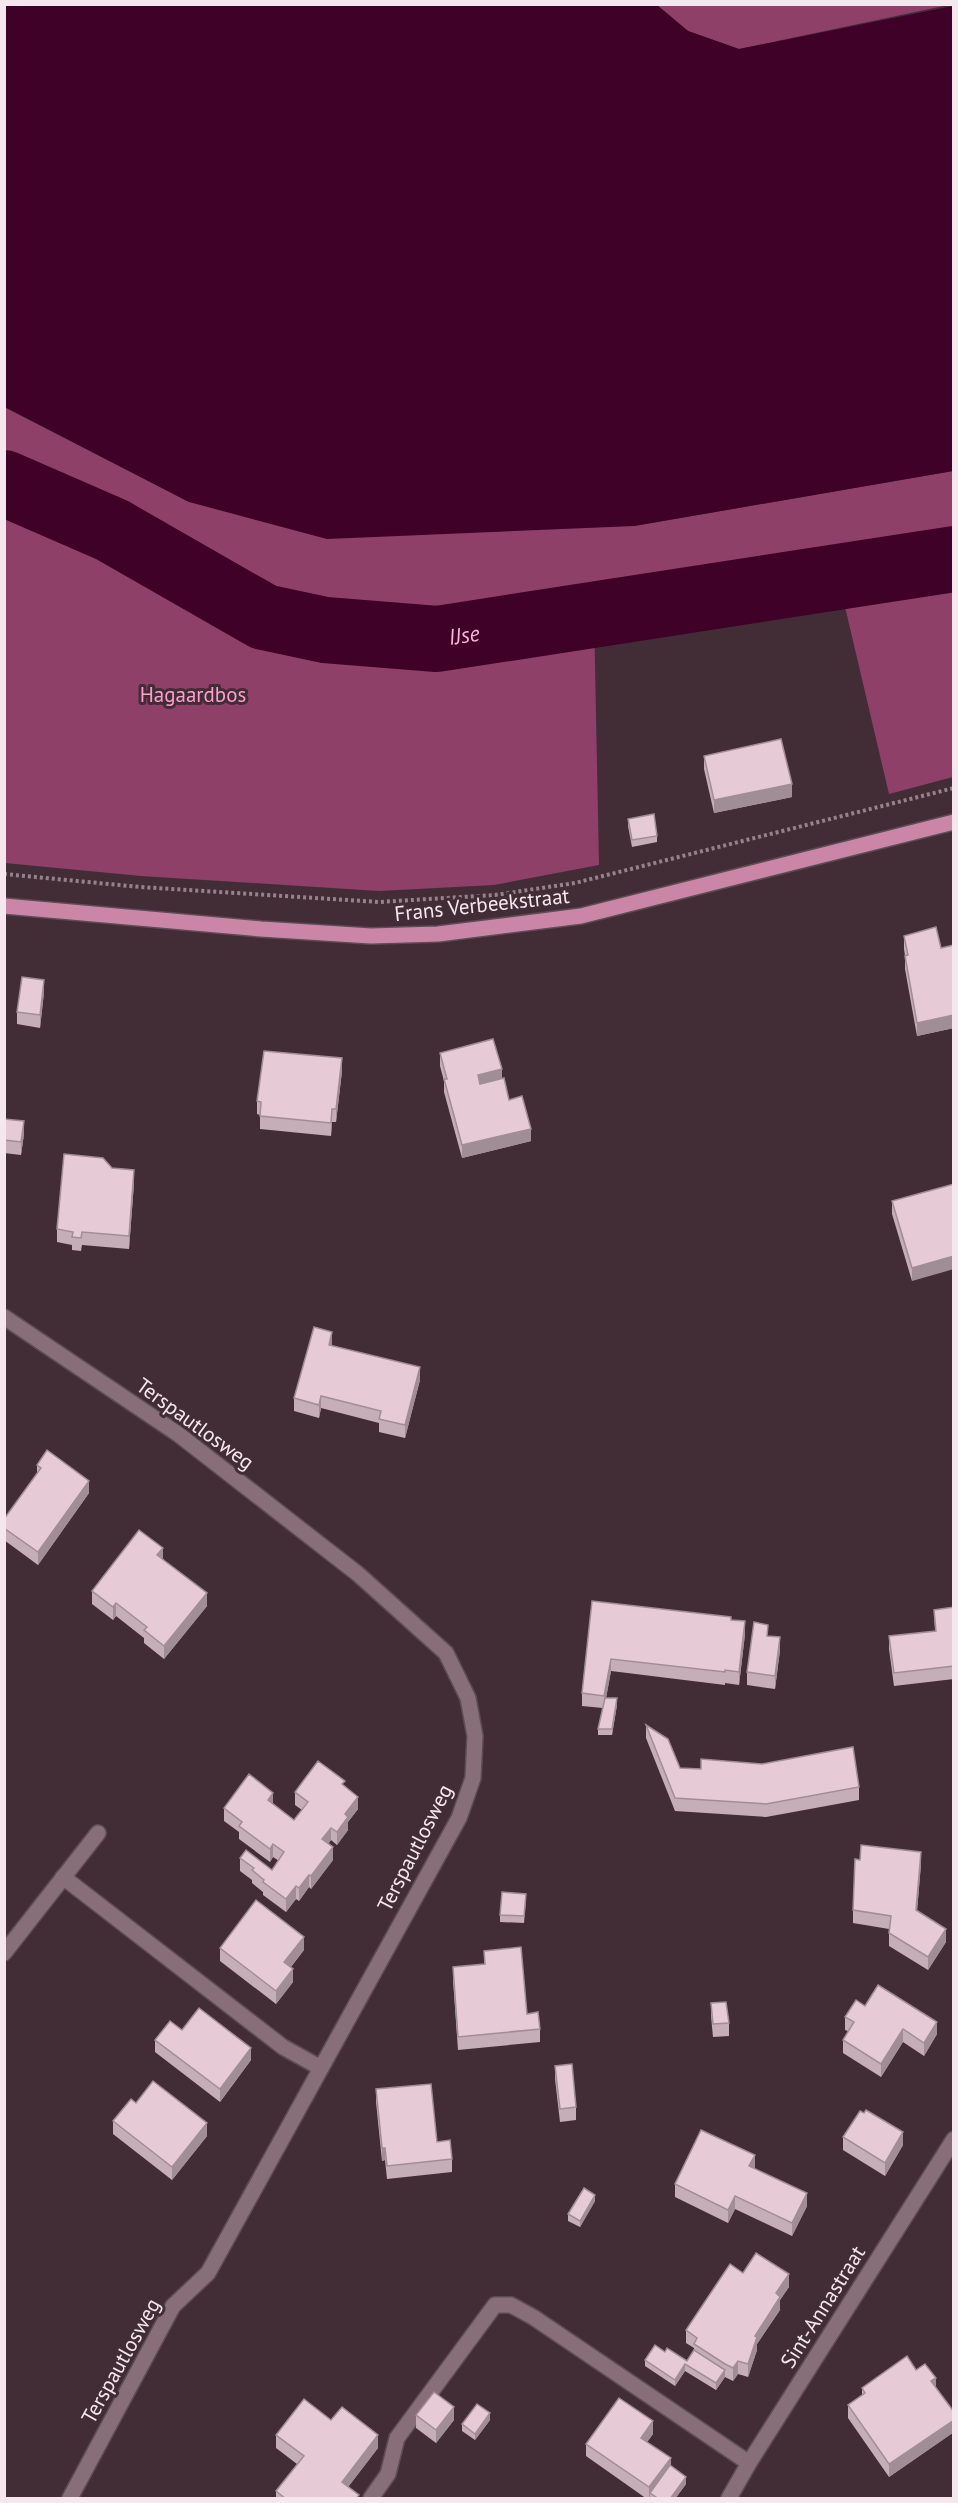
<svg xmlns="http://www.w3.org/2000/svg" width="958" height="2503" font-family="'PT Sans',sans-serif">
<rect width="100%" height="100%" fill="#422d37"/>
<g fill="#8e4068">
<path d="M953,4L739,49L688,31L657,5Z"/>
<path d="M4,407L189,502L634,526L953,471V777L889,794L838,577L594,615L599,865L494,885L379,891L141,876L5,863Z"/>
</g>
<path fill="#3f0127" d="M4,5H657L688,31L739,49L953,6V471L634,526L327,539L189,502L5,407Z"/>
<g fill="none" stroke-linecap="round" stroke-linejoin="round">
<path stroke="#3f0127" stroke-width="66" id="s1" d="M4,483L112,530L264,617L325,630L437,639L954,559"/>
<g stroke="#5d4c54" stroke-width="18">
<g id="minor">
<path d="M4,1317L178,1434L358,1574L446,1653L468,1698L475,1736L473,1778L459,1818L208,2273L173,2306L70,2498"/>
<path d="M63,1877L283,2047L321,2068"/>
<path d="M4,1953L98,1833"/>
<path d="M371,2498L388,2474L397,2438L495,2305H511L533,2317L749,2463"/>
<path d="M729,2498L749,2463L954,2139"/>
</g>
</g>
<g stroke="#5d4c54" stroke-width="18">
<path id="major" d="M4,906L261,929L371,936L438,934L581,916L954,822"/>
</g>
<path stroke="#95838b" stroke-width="4" stroke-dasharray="3 3" stroke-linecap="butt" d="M4,874L140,887L379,902L495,895L575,883L954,788"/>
<use href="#minor" stroke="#876e79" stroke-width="15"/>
<use href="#major" stroke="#cb86a7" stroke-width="15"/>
</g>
<g fill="#c6aeb8">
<path d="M704,756L792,797L714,813L704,769Z"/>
<path d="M628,819L657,836V842L632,847L628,826Z"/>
<path d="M904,936L941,948L954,945V1028L917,1036L905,969V956L904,949Z"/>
<path d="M44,992L40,1028L17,1024V1012Z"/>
<path d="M440,1053L502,1078L509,1100L531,1141L462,1158L444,1092V1081L440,1066Z"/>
<path d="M342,1071L336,1122H332L331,1136L260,1129V1115L257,1114V1101Z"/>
<path d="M4,1119L24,1134L21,1155L4,1153Z"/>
<path d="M112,1168L134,1183L129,1249L82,1245L81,1251L72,1250V1245L57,1242V1229Z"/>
<path d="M954,1184L912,1281L892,1214V1201Z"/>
<path d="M332,1346L420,1380L405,1438L379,1432V1423L321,1408L319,1418L294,1411V1398Z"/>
<path d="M37,1465L89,1493L38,1565L4,1540V1519L37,1474Z"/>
<path d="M163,1559L207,1606L164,1659L144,1643V1638L116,1616L113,1620L92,1604V1591Z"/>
<path d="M592,1601L731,1620L745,1634L739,1685L725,1683V1685L611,1671L606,1698L617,1705L612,1735H598V1729L603,1708L582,1706V1693Z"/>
<path d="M954,1607V1679L894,1686L889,1649V1636L935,1631L934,1610Z"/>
<path d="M768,1636L780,1650L775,1689L747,1685V1672Z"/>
<path d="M646,1725L680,1768L859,1787V1800L766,1817L675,1811L646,1738Z"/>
<path d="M345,1786L358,1809L348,1822V1830L337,1845L331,1840L328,1844L333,1860L311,1889L309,1887L299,1901L296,1899L286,1912L263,1895V1892L252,1883V1880L240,1871V1858L272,1870L279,1861L273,1857L270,1862L239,1839V1832L224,1821V1808L273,1804L294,1820L302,1810L295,1805V1792Z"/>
<path d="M921,1864L917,1911L946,1942L928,1970L889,1946V1929L853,1923V1910Z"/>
<path d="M526,1900L524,1923L500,1922V1915Z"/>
<path d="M220,1948L304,1950L291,1967L293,1982L276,2004L220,1961Z"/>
<path d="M484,1951L527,2014L540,2029V2042L458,2050L453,1980V1967L484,1964Z"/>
<path d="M711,2003L729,2023V2036L713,2037L711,2016Z"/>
<path d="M865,2006L937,2034L924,2056L903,2042L881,2077L843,2053V2040L848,2031L845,2030V2017Z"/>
<path d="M182,2030L251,2060L220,2102L155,2052V2040Z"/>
<path d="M555,2066L576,2107V2120L560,2122L555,2079Z"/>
<path d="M376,2089L437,2142L452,2159V2172L387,2179L385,2160L382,2161L376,2102Z"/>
<path d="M864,2113L903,2145L885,2176L843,2150V2137Z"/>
<path d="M113,2121L207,2136L172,2180L113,2134Z"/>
<path d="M755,2169L807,2206L792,2236L735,2209L728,2223L675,2197V2184L755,2168Z"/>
<path d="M595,2201L580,2227L568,2221V2214Z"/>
<path d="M743,2273L789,2287L780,2300V2310L757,2344V2350L748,2377L738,2374L733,2381L725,2377L716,2390L685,2371L675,2386L645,2366V2360L665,2352L687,2361L694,2350V2348L686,2343V2330Z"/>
<path d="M916,2370L936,2388L954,2412V2432L889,2477L848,2418V2405L862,2395V2388Z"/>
<path d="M416,2415L454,2420L436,2443L416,2428Z"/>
<path d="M331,2420L378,2448L348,2487L359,2499H276V2491L297,2464L276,2448V2435Z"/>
<path d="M490,2420L475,2440L462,2431V2424Z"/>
<path d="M653,2434L647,2442L671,2466L686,2484L675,2499H647L586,2456V2444Z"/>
</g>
<g fill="#a18d96">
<path d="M792,784V797L714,813V800Z"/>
<path d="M44,980V992L40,1028V1015Z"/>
<path d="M954,1015V1028L917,1036V1023Z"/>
<path d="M342,1058V1071L336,1122V1109Z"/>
<path d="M502,1069V1082L478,1088V1075Z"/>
<path d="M332,1109V1122L331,1136V1123Z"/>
<path d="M24,1121V1134L21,1155V1142Z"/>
<path d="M531,1129V1141L462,1158V1145Z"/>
<path d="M134,1170V1183L129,1249V1236Z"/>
<path d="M954,1256V1269L912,1281V1268Z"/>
<path d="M332,1332V1345L329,1358V1345Z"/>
<path d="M420,1367V1380L405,1438V1425Z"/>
<path d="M321,1396V1408L319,1418V1405Z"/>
<path d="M89,1481V1493L38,1565V1552Z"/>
<path d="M163,1548V1561L157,1555Z"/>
<path d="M207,1593V1606L164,1659V1646Z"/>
<path d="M116,1603V1616L113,1620V1607Z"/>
<path d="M745,1621V1634L739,1685V1672Z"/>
<path d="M780,1637V1650L775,1689V1676Z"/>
<path d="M611,1659V1671L604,1709V1696Z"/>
<path d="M617,1698V1705L612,1735V1729Z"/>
<path d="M273,1793V1806L268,1800Z"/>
<path d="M358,1797V1809L348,1822V1830L337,1845V1832L345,1814Z"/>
<path d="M331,1828V1840L322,1852V1839Z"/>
<path d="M273,1844V1857L270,1862V1849Z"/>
<path d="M333,1847V1860L311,1889V1876Z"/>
<path d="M921,1852V1864L916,1923V1910Z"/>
<path d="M309,1875V1887L299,1901V1888Z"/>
<path d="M296,1886V1899L286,1912V1899Z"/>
<path d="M946,1929V1942L928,1970V1957Z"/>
<path d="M304,1937V1950L284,1975V1962Z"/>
<path d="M293,1969V1982L276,2004V1991Z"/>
<path d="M937,2022V2034L924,2056V2043Z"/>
<path d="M903,2029V2042L881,2077V2064Z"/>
<path d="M251,2048V2060L220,2102V2089Z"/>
<path d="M207,2123V2136L172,2180V2167Z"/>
<path d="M903,2132V2145L885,2176V2163Z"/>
<path d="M382,2148H385V2160L382,2161Z"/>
<path d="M755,2155V2168L749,2179V2166Z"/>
<path d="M807,2193V2206L792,2236V2223Z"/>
<path d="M595,2195V2201L580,2227V2221Z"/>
<path d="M735,2196V2209L728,2223V2210Z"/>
<path d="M789,2274V2287L780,2300V2310L757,2344V2350L748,2377V2364L755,2336L776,2293Z"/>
<path d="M738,2361V2374L733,2381V2368Z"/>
<path d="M685,2364V2371L675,2386V2380Z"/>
<path d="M725,2370V2377L716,2390V2383Z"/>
<path d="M936,2378V2391L931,2381Z"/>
<path d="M454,2407V2420L436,2443V2430Z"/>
<path d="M490,2413V2420L475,2440V2434Z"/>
<path d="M954,2420V2432L889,2477V2464Z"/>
<path d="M653,2421V2434L641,2451V2438Z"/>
<path d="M378,2435V2448L342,2495V2482Z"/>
<path d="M671,2458V2471L650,2493V2499H649V2487Z"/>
<path d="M686,2477V2484L675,2499H670Z"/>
</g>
<g fill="#e6cad6" stroke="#a18d96" stroke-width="1.5">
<path d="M781,739L792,784L714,800L704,756Z"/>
<path d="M654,814L657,836L632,840L628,819Z"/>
<path d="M936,927L941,948L954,945V1015L917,1023L905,956L908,955L904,936Z"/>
<path d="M22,977L44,980L40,1015L17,1012Z"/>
<path d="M493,1039L502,1069L478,1075L480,1084L504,1078L509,1100L522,1096L531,1129L462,1145L444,1079H447L440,1053Z"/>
<path d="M264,1051L342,1058L336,1109H332L331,1123L260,1116L261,1102L257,1101Z"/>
<path d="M4,1119L24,1121L21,1142L4,1140Z"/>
<path d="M64,1154L103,1158L112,1168L134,1170L129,1236L82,1232L81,1238L72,1237L73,1232L57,1229Z"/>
<path d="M954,1184V1256L912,1268L892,1201Z"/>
<path d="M314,1327L332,1332L329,1345L420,1367L405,1425L379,1419L381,1411L321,1396L319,1405L294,1398Z"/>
<path d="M47,1450L89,1481L38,1552L4,1528V1519L41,1468L37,1465Z"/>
<path d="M139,1530L163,1548L157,1555L207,1593L164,1646L144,1630L147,1627L116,1603L113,1607L92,1591Z"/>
<path d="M592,1601L731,1617V1620L745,1621L739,1672L725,1670V1672L611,1659L604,1696L582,1693Z"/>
<path d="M954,1607V1666L894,1673L889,1636L936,1631L934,1610Z"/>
<path d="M754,1622L768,1625L767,1636L780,1637L775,1676L747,1672Z"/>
<path d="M605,1698H617L612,1729H598Z"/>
<path d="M646,1725L668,1739L680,1768L701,1769V1759L762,1764L853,1747L859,1787L766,1804L675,1798Z"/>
<path d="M318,1761L345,1781L342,1784L358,1797L345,1814L348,1817L337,1832L331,1828L322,1839L333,1847L311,1876L309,1875L299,1888L296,1886L286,1899L263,1882L264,1880L252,1870L254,1868L240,1858L246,1850L272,1870L284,1852L273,1844L270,1849L239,1826L242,1822L224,1808L249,1774L273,1793L268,1800L294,1820L308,1802L295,1792Z"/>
<path d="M861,1845L921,1852L916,1910L946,1929L928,1957L889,1933L891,1916L853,1910L855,1859L860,1860Z"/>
<path d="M502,1892L526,1894L524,1916L500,1915Z"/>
<path d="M256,1900L304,1937L284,1962L293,1969L276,1991L220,1948Z"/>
<path d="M521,1947L527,2014L538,2012L540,2029L458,2037L453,1967L485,1964L484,1951Z"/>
<path d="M878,1985L937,2022L924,2043L903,2029L881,2064L843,2040L854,2022L845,2017L856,2000L865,2006Z"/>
<path d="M726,2002L729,2023L713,2024L711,2003Z"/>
<path d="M199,2008L251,2048L220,2089L155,2040L170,2021L182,2030Z"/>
<path d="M572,2064L576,2107L560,2109L555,2066Z"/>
<path d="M153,2081L207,2123L172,2167L113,2121L131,2099L136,2103Z"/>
<path d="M431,2084L437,2142L450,2140L452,2159L387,2166L385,2148H382L376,2089Z"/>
<path d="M866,2110L903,2132L885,2163L843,2137L860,2111L864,2113Z"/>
<path d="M701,2130L755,2155L749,2166L807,2193L792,2223L735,2196L728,2210L675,2184Z"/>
<path d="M584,2188L595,2195L580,2221L568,2214Z"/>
<path d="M756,2253L789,2274L776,2293L780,2297L755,2336L757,2337L748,2364L738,2361L733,2368L725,2364L694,2344L697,2338L686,2330L730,2264L743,2273Z"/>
<path d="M655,2345L665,2352L667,2348L687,2361L694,2350L725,2370L716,2383L685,2364L675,2380L645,2360Z"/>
<path d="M907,2356L916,2370L925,2364L936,2378L931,2381L954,2412V2420L889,2464L848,2405L865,2393L862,2388Z"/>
<path d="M434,2392L454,2407L436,2430L416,2415Z"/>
<path d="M619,2398L653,2421L641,2438L671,2458L649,2487L586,2444Z"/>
<path d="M304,2399L331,2420L342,2407L378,2435L342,2482L359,2495L356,2499H286L276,2491L304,2456L276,2435Z"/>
<path d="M477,2404L490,2413L475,2434L462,2424Z"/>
<path d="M670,2465L686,2477L670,2499H659L650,2493Z"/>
</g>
<g text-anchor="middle" stroke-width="6" stroke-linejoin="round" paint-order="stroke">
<g font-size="21" fill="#fd9fcc" stroke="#422d37">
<text x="193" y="702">Hagaardbos</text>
</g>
<g font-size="21" fill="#f5e7ed" stroke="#422d37">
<text transform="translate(482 905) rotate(-6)" y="7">Frans Verbeekstraat</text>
<text transform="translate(195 1424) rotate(36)" y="7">Terspautlosweg</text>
<text transform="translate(415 1848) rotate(-63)" y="7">Terspautlosweg</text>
<text transform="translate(823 2307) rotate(-58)" y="7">Sint-Annastraat</text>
<text transform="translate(121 2361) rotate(-61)" y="7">Terspautlosweg</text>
</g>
<g font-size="22" font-style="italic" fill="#fdb5d7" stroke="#422d37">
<text dy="8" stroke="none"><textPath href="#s1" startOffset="495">IJse</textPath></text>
</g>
</g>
<rect width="958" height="2503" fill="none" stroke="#f5e7ed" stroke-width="12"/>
</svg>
